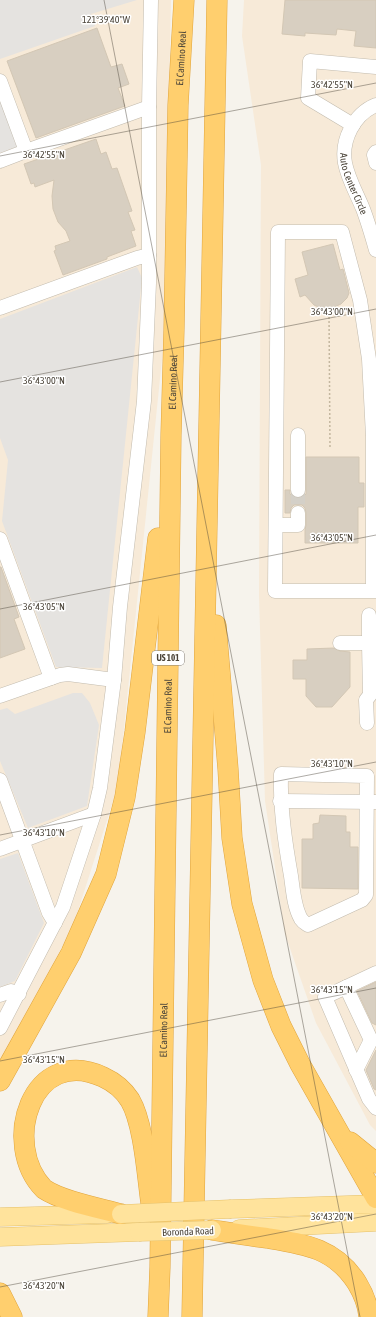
<svg xmlns="http://www.w3.org/2000/svg" width="376" height="1317" font-family="'Asap Condensed',sans-serif">
<rect width="100%" height="100%" fill="#f6f3ec"/>
<g fill="#f7ead8">
<path d="M0,0H171L164,340L118,786L74,923L42,986L0,1061Z"/>
<path d="M244,0H376V1131L370,1125L316,1023L285,934L265,801L259,595L261,165L242,36Z"/>
</g>
<g fill="#e5e3e0">
<path d="M0,0H137L91,14L95,26L0,59Z"/>
<path d="M0,94L19,146L0,153Z"/>
<path d="M137,267L142,278L102,668L56,667L2,521L8,460L0,438V319Z"/>
<path d="M73,693H82L90,703L99,725L87,806L28,828L0,761V710L7,708L15,714Z"/>
<path d="M18,853L44,923L15,981L0,987V859Z"/>
</g>
<g fill="#d8cfc1" stroke="#d3c7b4">
<path d="M285,0H376V48L354,46L356,31L337,29L336,35L305,33V36L282,34Z"/>
<path d="M97,28L111,67L122,64L129,84L118,88L125,106L36,138L7,61Z"/>
<path d="M96,139L101,154L106,152L112,169L117,168L132,211L128,212L135,230L131,231L136,246L107,257V259L63,275L54,251L56,250L55,246L70,241L66,231L58,222L53,209L52,196L54,180L35,187L34,183L31,184L24,164Z"/>
<path d="M333,244L340,270L343,269L349,293L347,298L341,304L332,308L323,309L314,305L305,295L300,297L295,279L308,275L302,252Z"/>
<path d="M306,457H359V483H364V507H358V543H305V530L306,525V513L305,508L302,505H294L291,508L290,513H285V490H290V494L293,497L298,498H302L306,494Z"/>
<path d="M0,567H1L19,617L14,619L25,649L0,658Z"/>
<path d="M334,648L340,651L350,652V687L332,707H316L306,696V679H293V660H307V649Z"/>
<path d="M320,815L346,816V832H350V847H358V889L302,888V839H313V824L319,823Z"/>
<path d="M376,982V1025L372,1023L357,991Z"/>
<path d="M376,1050V1090L374,1089L366,1070Z"/>
</g>
<g fill="none" stroke-linecap="round" stroke-linejoin="round">
<path stroke="#d4d0c8" stroke-width="14" stroke-dasharray="14 7" stroke-linecap="butt" d="M298,490V513"/>
<g stroke="#c2bbae" stroke-width="15">
<g id="minor">
<path d="M0,81L26,151L0,161"/>
<path id="s1" d="M376,105C354,114 341,140 345,163C348,179 357,194 363,209C368,222 372,236 376,250"/>
<path d="M353,125L308,98L310,61L376,67"/>
<path d="M26,151L149,107"/>
<path d="M376,152L374,155L376,163"/>
<path d="M0,308L137,258L149,255"/>
<path d="M298,435V490"/>
<path d="M276,525H298V513"/>
<path d="M0,539L51,678"/>
<path d="M373,591V436L369,359L360,300L342,232H278L275,591H376"/>
<path d="M340,643H369V615"/>
<path d="M0,696L60,675L68,674L114,680"/>
<path d="M367,723L366,700L370,695L369,643"/>
<path d="M281,774L367,776L366,895L362,900L308,925C305,923 303,922 301,919C294,907 293,890 291,876C285,842 280,809 281,774Z"/>
<path d="M0,780L49,913L55,923"/>
<path d="M280,801L376,802"/>
<path d="M0,849L94,814"/>
<path d="M376,973L325,997L369,1099L376,1108"/>
<path d="M346,987L371,1040L356,1070"/>
<path d="M0,995L11,991L19,994"/>
<path d="M0,1028L63,907L94,814L100,788L114,680L120,607L144,401L149,283V107L151,0"/>
</g>
</g>
<g stroke="#e6c16a" stroke-width="19">
<g id="major">
<path d="M231,1209L376,1204"/>
<path d="M0,1217L107,1214"/>
<path d="M239,1229L376,1222"/>
<path d="M0,1237L139,1232"/>
</g>
</g>
<g stroke="#e0a43c" stroke-width="21">
<g id="highway">
<path d="M216,625L228,769L232,838L242,904L263,980L281,1026L300,1064L376,1198"/>
<path d="M0,1081L71,953L106,874L125,797L135,732L158,538"/>
<path d="M350,1142L376,1163"/>
<path d="M121,1214C99,1208 62,1201 44,1189C0,1144 32,1044 103,1077C114,1082 123,1089 130,1100C144,1124 147,1175 151,1203"/>
<path d="M212,1230C231,1233 249,1236 267,1238C304,1244 335,1248 357,1283C363,1293 368,1305 369,1317"/>
<path d="M0,1293L12,1317"/>
<path id="s2" d="M158,1317L160,1267L171,435L174,330L178,105L184,0"/>
<path d="M192,1317L217,0"/>
</g>
</g>
<path stroke="#c4b79f" stroke-width="1.5" stroke-dasharray="2 2" stroke-linecap="butt" d="M329,313L330,449"/>
<use href="#minor" stroke="#fff" stroke-width="14"/>
<use href="#major" stroke="#ffe39c" stroke-width="18"/>
<use href="#highway" stroke="#ffcf6e" stroke-width="20"/>
<g stroke="#e6c16a" stroke-width="19" stroke-linecap="butt">
<g id="major-bridge">
<path d="M121,1214L231,1209"/>
<path d="M139,1232L212,1230"/>
</g>
</g>
<use href="#major-bridge" stroke="#ffe39c" stroke-width="18"/>
</g>
<path fill="none" stroke="#4b4439" stroke-width="1" stroke-opacity="0.45" d="M104,0L360,1317M0,156L376,83M0,382L376,309M0,609L376,535M0,835L376,762M0,1061L376,988M0,1287L376,1214"/>
<g text-anchor="middle" stroke-width="3" stroke-linejoin="round" paint-order="stroke">
<rect fill="#fff" stroke="#817c74" stroke-width="1" x="152" y="651" width="32" height="14" rx="3"/>
<g font-size="9" font-weight="bold" fill="#4b4439">
<text x="168" y="661">US 101</text>
</g>
<g font-size="10" fill="#4b4439" stroke="#fff">
<text dy="4" stroke="none"><textPath href="#s2" startOffset="1259">El Camino Real</textPath></text>
<text dy="4" stroke="none"><textPath href="#s1" startOffset="93">Auto Center Circle</textPath></text>
<text dy="4" stroke="none"><textPath href="#s2" startOffset="935">El Camino Real</textPath></text>
<text dy="4" stroke="none"><textPath href="#s2" startOffset="611">El Camino Real</textPath></text>
<text dy="4" stroke="none"><textPath href="#s2" startOffset="287">El Camino Real</textPath></text>
<text transform="translate(188 1231) rotate(-2)" y="4">Boronda Road</text>
</g>
</g>
<g font-size="10" text-anchor="middle" fill="#4b4439" stroke="#fff" stroke-width="3" stroke-linejoin="round" paint-order="stroke">
<text x="106" y="23">121°39'40"W</text>
<text x="332" y="88">36°42'55"N</text>
<text x="44" y="158">36°42'55"N</text>
<text x="332" y="315">36°43'00"N</text>
<text x="44" y="384">36°43'00"N</text>
<text x="332" y="541">36°43'05"N</text>
<text x="44" y="610">36°43'05"N</text>
<text x="332" y="767">36°43'10"N</text>
<text x="44" y="836">36°43'10"N</text>
<text x="332" y="993">36°43'15"N</text>
<text x="44" y="1063">36°43'15"N</text>
<text x="332" y="1220">36°43'20"N</text>
<text x="44" y="1289">36°43'20"N</text>
</g>
</svg>
